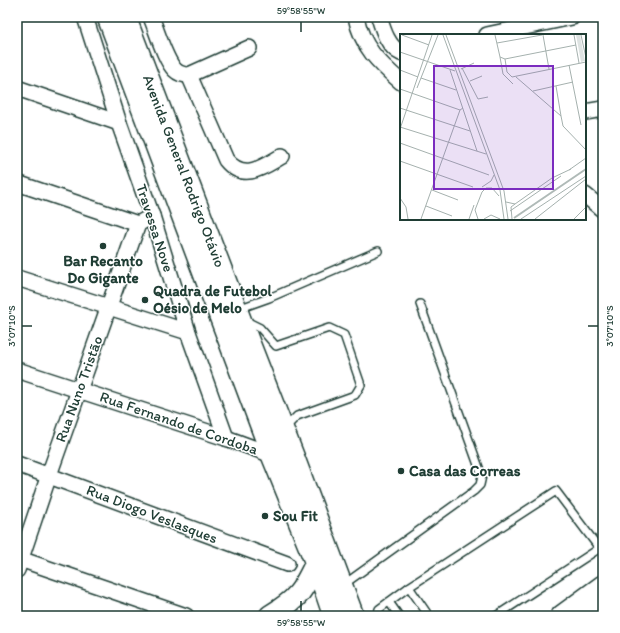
<svg xmlns="http://www.w3.org/2000/svg" width="620" height="633" font-family="Itim,sans-serif">
<rect width="100%" height="100%" fill="#fff"/>
<filter id="ink" filterUnits="userSpaceOnUse"><feTurbulence type="fractalNoise" baseFrequency=".025" numOctaves="2"/><feDisplacementMap in="SourceGraphic" scale="8" xChannelSelector="R" yChannelSelector="G"/><feConvolveMatrix kernelMatrix="1 2 1 2 8 2 1 2 1" color-interpolation-filters="sRGB"/></filter>
<g filter="url(#ink)">
<g fill="none" stroke-linecap="round" stroke-linejoin="round">
<g stroke="#1f3d34" stroke-width="10">
<g id="service">
<path d="M238,309L269,298L378,251"/>
<path d="M246,321L260,328L276,346L329,328L344,335L361,385L355,395L297,416L285,428"/>
<path d="M343,585L474,491L480,485L482,476L420,304"/>
<path d="M409,587L429,616"/>
<path d="M389,602L399,616"/>
<path d="M377,616L379,609L409,587L556,491L599,548"/>
<path d="M496,616L603,546"/>
</g>
</g>
<g stroke="#1f3d34" stroke-width="18">
<g id="minor">
<path d="M85,17L119,123L152,216L188,332L226,438"/>
<path d="M151,17C157,31 165,60 175,70C179,74 184,75 189,75L249,48"/>
<path d="M356,17C362,47 379,63 401,82"/>
<path d="M379,17C383,30 388,47 401,53"/>
<path d="M487,35L572,17"/>
<path d="M189,75L226,160C244,182 263,167 282,156"/>
<path d="M17,88L119,123"/>
<path d="M585,112L603,109"/>
<path d="M17,183L138,224"/>
<path d="M585,195L603,210"/>
<path d="M17,278L188,332"/>
<path d="M17,370L226,438L272,455"/>
<path d="M17,464L287,564"/>
<path d="M17,558L186,616"/>
<path d="M17,570L49,475L138,224L152,216"/>
</g>
</g>
<g stroke="#1f3d34" stroke-width="21">
<path id="tertiary" d="M588,616L603,606"/>
</g>
<g stroke="#1f3d34" stroke-width="24">
<g id="secondary">
<path d="M108,17L272,455L316,563L334,616"/>
<path d="M125,17L248,340L294,458L353,616"/>
<path d="M270,616C298,599 302,592 316,563"/>
<path d="M562,616L603,586"/>
</g>
</g>
<use href="#service" stroke="#fff" stroke-width="7"/>
<use href="#minor" stroke="#fff" stroke-width="15"/>
<use href="#tertiary" stroke="#fff" stroke-width="18"/>
<use href="#secondary" stroke="#fff" stroke-width="21"/>
</g>
</g>
<path fill="none" stroke="#1f3d34" stroke-width="1.5" d="M301,22V32M22,326H32M588,326H598M301,601V611"/>
<g fill="#1f3d34" stroke="#fff" stroke-width="1.5">
<circle cx="103" cy="246" r="4"/>
<circle cx="145" cy="300" r="4"/>
<circle cx="401" cy="471" r="4"/>
<circle cx="265" cy="516" r="4"/>
</g>
<g text-anchor="middle" stroke-width="3" stroke-linejoin="round" paint-order="stroke">
<g font-size="15" fill="#1f3d34" stroke="#fff">
<text transform="translate(184 171) rotate(69)" y="5">Avenida General Rodrigo Otávio</text>
<text transform="translate(155 228) rotate(72)" y="5">Travessa Nove</text>
<text transform="translate(79 389) rotate(-70)" y="5">Rua Nuno Tristão</text>
<text transform="translate(179 423) rotate(19)" y="5">Rua Fernando de Cordoba</text>
<text transform="translate(152 514) rotate(21)" y="5">Rua Diogo Veslasques</text>
</g>
<g font-size="15" font-weight="bold" fill="#1f3d34" stroke="#fff" text-anchor="start">
<text x="103" y="266" text-anchor="middle">Bar Recanto<tspan x="103" dy="17">Do Gigante</tspan></text>
<text x="153" y="296">Quadra de Futebol<tspan x="153" dy="17">Oésio de Melo</tspan></text>
<text x="409" y="476">Casa das Correas</text>
<text x="273" y="521">Sou Fit</text>
</g>
</g>
<g transform="translate(400 34)">
<rect width="186" height="186" fill="#fff"/>
<path d="M176,1H180L185,27L181,28Z" fill="#dee3e2"/>
<path fill="none" stroke="#afbab7" stroke-width="2" d="M114,184L186,135"/>
<path fill="none" stroke="#a5b1ae" stroke-width="1" d="M2,1L29,11M43,1L100,156L104,185M46,1L104,157L108,185M95,1L100,23L105,25M143,1L149,35M174,1L179,29M181,1L186,24M97,9L142,1M0,18L55,37M100,23L103,40L113,50M105,25L107,38L112,43L186,28M105,25L176,11M169,31L181,91M62,34L78,65L88,63M61,35L74,29M0,36L18,43M50,36L77,117M116,43L161,82L163,92L186,116M21,44L56,56M70,47L82,42M156,52L161,82M17,54L38,1M0,55L60,76M133,57L173,48M0,74L70,97M0,93L86,120M0,95L32,1M0,109L89,141M0,127L73,153M169,136L186,124M82,153L91,147L94,141M32,156L58,166M0,164L6,173L8,185M106,168L115,170L152,144L171,135M26,172L52,182M110,177L161,142M21,185L60,76L63,74M69,185L74,171M78,185L75,176L82,158L86,154H92L99,162M84,185L91,181L100,185M112,185L111,173L115,170M121,185L186,142M135,185L186,145M174,185L186,173"/>
<path fill="#7b2cbf" fill-opacity="0.15" stroke="#7b2cbf" stroke-width="2" d="M34,32H153V155H34Z"/>
<rect width="186" height="186" fill="none" stroke="#1f3d34" stroke-width="2"/>
</g>
<rect width="620" height="633" fill="none" stroke="#fff" stroke-width="44"/>
<rect x="22" y="22" width="576" height="589" fill="none" stroke="#1f3d34" stroke-width="1.5"/>
<g font-size="10" text-anchor="middle" fill="#1f3d34">
<text x="301" y="14">59°58'55"W</text>
<text transform="translate(11 326) rotate(-90)" y="4">3°07'10"S</text>
<text transform="translate(609 326) rotate(-90)" y="4">3°07'10"S</text>
<text x="301" y="626">59°58'55"W</text>
</g>
</svg>
